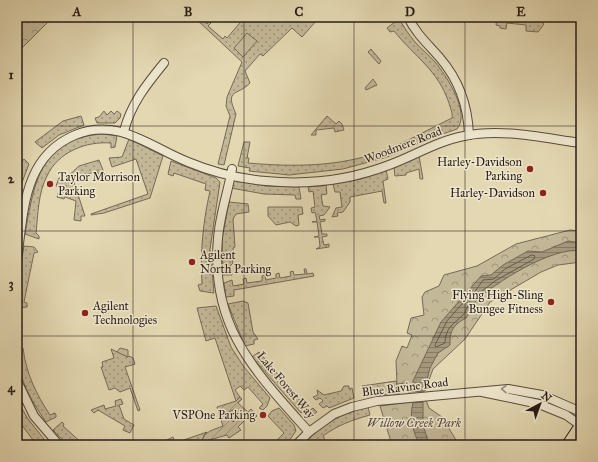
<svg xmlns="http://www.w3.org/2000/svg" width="598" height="462" font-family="'IM FELL Great Primer',serif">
<defs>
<pattern id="grass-dots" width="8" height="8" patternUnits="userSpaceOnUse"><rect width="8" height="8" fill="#c3b898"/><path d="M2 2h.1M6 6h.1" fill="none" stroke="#9e957b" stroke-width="1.8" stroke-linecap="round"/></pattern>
<pattern id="forest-crowns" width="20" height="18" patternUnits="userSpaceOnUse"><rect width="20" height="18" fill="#c3b898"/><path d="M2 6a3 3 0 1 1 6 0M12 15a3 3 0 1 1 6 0" fill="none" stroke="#9e957b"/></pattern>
<pattern id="garden-furrows" width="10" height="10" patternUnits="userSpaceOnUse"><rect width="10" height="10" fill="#c3b898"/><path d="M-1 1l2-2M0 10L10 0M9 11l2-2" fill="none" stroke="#9e957b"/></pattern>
<pattern id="water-rules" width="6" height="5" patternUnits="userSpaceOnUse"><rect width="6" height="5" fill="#a4987d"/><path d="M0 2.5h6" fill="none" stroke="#867b65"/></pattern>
</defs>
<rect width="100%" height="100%" fill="#e3d8b2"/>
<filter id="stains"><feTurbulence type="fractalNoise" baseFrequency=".005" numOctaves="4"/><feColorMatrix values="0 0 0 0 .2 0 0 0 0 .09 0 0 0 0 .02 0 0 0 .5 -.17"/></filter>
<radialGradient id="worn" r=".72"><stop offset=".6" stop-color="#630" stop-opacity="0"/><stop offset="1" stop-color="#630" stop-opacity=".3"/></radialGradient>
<g fill="url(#grass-dots)" stroke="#766a58">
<path d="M194,17H199L207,24L209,21L211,23L208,26L223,39L225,36L227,38L245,17H312L316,21L302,37L292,28L263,56L260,54L245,71L250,83C238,96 224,88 236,114L224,165L218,164L230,116L226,106L227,97L242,62Z"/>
<path d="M495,17L537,18L544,24L538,32L526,31V25L507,23L506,29L500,28V26L496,25L497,19H494Z"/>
<path d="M399,19C404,27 409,35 415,42C421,49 429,55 435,62C446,75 471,113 457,129L428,139L387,157L343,169L289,175L249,171L250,168L238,166L244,142H250L247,158H249L248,163C294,167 339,167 383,151C407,142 429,129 452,118C453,113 450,108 449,103C438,70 414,56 394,31L390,32L387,28Z"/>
<path d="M371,49L381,61L379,64L368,52Z"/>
<path d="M373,79L377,85L366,90L365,88Z"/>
<path d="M104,111L107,115L111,111L114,114L117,111L121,114L120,118L115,123H97L95,118L99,117Z"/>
<path d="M81,116L84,125L59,135L42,148L35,142L63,121Z"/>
<path d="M327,116L336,124L339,121L342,124L344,130L335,132L334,128L316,130V135H311Z"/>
<path d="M103,134L117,136L115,147L111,148V143C86,141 58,152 47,176C38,193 38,215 36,233L39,236V239L25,234C34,183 40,138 103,134Z"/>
<path d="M129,139L163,156L150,198L104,213L91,215V214L148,194L136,159L112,167L109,158L122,157Z"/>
<path d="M419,156L423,179H420L419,169L406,173V175L395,176L394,168Z"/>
<path d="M24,159L29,164L21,185L17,184C17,174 17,166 24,159Z"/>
<path d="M99,160L105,175L100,177L97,171L73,179L85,216H81V221L74,220L76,201L65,197L64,199L57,197L58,193L60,194L62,187L56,186L59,178L64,180L79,166Z"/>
<path d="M171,161L216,178L220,182L210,249L214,293L200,291L198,285L202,284C200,252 203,222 210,191L205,190L206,184L174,173L173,176L168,174Z"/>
<path d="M386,170L388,179L383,181L386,203H384L382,191L350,197V202L343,212L337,213L338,216L332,217L336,208L342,207L340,192H335L333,184L361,179Z"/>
<path d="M233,180L266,186L299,187L301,199H296L295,195L264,194L231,188Z"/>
<path d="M326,185L327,194L321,195L323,206L330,207L324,215L319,216L320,220L325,219V221L320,222L322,234H327V236L322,237L324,245L329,244V247L316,249L320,247L319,237H314L319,236L317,222H312L317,221L315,212L312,213L311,208L315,207L313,191L309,192L308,187Z"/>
<path d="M229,202L248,204L249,212L236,214L233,219L235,247L233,248L234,257L232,258L233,263L230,266L232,275H223L222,239Z"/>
<path d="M268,207H302L303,214L298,215L299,225L296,226L290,222L276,225L268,216Z"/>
<path d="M24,246L34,247L38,252L34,253L24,302L27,303V307L17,308V287Z"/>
<path d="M304,269H306L307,274L313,273L314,276L234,290V296L226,297L224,283L232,280L233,286L244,284L243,279L246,278L247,283L262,281V276L265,275L266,280L276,278V274L279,273L280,278L291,276L290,272L293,271L294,275L305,274Z"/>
<path d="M243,301L248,303L253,332L258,339L254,340V344L245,346L228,304Z"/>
<path d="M216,306L231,347L244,367L270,398L267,406L263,410L259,408L263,404L248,387L244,390L240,386L235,390L240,397L236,401L215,338L206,341L197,308Z"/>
<path d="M17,348H23C26,373 36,394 50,415L55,413L56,415V417L46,422C30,399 17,376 17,348Z"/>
<path d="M111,349L128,357L129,356L133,358L135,364L125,367L140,410L138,411L130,388L120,392L115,388L109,390L101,367H103L102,362L114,358Z"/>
<path d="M259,352L309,411L313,408L317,412L309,417L302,412L301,413L252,357Z"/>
<path d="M396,381L399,394L364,396L362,386Z"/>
<path d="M344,386H349V389L352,388L354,398L329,408L327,406L323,408L319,404L323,401L320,398L316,400L313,397L318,395L317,390L324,395L341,391Z"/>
<path d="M121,399L123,404L119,405L124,419L134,425L130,433L123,430L125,426L98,410L94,413L91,410L104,405L105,409L116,406L115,401Z"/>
<path d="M17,400L28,419L44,439L38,445H35L36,444L18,420Z"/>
<path d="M368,407L370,415C352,420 338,425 323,436L325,440L320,445H302C322,426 340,412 368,407Z"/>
<path d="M279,408L294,425L296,431L286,445H272L284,433L268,416L272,411Z"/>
<path d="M62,422L64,424L63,426L84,445C66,445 65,443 53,430Z"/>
<path d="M207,432L204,435L202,442L166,445L167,440L173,437L175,443Z"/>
</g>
<g fill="url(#forest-crowns)" stroke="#766a58">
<path d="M17,17H53L17,53Z"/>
<path d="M570,230L581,231V262L558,265L541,272L490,302L465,339L433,369L425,391L408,392L406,383L397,384L396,361L402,346L407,348L412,335L407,333L411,318L424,315L422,297L425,292L439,286L444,275L477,266L516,244Z"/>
<path d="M426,400L429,408L442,417L459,445H392L380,406Z"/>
</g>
<path fill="url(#garden-furrows)" stroke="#766a58" d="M240,397L242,399L238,403L248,412L251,409L257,416L254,419L249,416L238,427L241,430L229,438L227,435L202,442C204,431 213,430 223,426L217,407L236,401Z"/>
<g fill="#c3b898" stroke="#766a58">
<path d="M247,33L257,41L243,57L234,48Z"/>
<path d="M120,348L128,350V357L117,352Z"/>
</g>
<g fill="url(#water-rules)" stroke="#736654">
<path d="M568,241L581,243V251C553,246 494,283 475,302C470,307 470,314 466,318C463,320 460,321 458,323C450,330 450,336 450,345L438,353L430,368L424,391L413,392V381L441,322L481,276L491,275L503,265L528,251L542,252Z"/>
<path d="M423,402V424L429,445H420C413,433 409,417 413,403Z"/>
<path d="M234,409L237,412L235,416V420L233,422L226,414Z"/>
</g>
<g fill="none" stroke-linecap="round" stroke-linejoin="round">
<g stroke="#665a4a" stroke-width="1">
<path d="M532,255L535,256L534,259L495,281L473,298L471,297L483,280L494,279L505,269Z"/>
<path d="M467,299L470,301C467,306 466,313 462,316C453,324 445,329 445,343L436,347L435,345L447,321Z"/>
</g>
<g stroke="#584b3e" stroke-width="10">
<g id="minor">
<path d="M408,17C416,34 428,44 440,58C459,80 468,106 469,135"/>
<path d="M124,131C131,104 146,85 164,63"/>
<path d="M232,169C228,192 220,214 218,238C210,327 254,370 309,432"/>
<path d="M17,259C24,211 23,157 75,135C118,117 150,147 188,162C212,172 240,179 266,181C307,185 350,180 389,165C414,156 437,141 464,136C502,128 543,138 581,143"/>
<path d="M17,381L34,416L59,445"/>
<path d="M482,392L539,404L566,415L580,425"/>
<path d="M296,445L309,432L334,414L352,407L377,401L508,389L542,395L581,412"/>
</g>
</g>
<g stroke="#291c17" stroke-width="12">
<path id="major" d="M567,445L581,424"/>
</g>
<use href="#minor" stroke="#ede6cd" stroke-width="8"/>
<use href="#major" stroke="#e3d8b2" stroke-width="10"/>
</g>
<defs><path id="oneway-chevron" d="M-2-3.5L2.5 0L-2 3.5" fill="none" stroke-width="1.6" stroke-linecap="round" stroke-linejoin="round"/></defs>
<use stroke="#958b7b" href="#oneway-chevron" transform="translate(504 389) rotate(-179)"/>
<path fill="none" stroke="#291c17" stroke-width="1" stroke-opacity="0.55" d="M133,17V445M244,17V445M354,17V445M465,17V445M17,126H581M17,231H581M17,336H581"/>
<g fill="#8f2418" stroke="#ede6cd" stroke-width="1.5">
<circle cx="530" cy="169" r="4"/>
<circle cx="50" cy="184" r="4"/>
<circle cx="543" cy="193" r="4"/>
<circle cx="192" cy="262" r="4"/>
<circle cx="551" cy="302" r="4"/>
<circle cx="85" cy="313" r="4"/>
<circle cx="263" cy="415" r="4"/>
</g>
<g text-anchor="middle" stroke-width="3" stroke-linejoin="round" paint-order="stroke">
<g font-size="12" fill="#291c17" stroke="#ede6cd">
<text transform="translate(403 145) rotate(-21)" y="4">Woodmere Road</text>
<text transform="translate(286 385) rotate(50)" y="4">Lake Forest Way</text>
<text transform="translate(405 387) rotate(-7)" y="4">Blue Ravine Road</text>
</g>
<g font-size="12" fill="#291c17" stroke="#ede6cd" text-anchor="end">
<text x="522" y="166">Harley-Davidson<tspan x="522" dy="14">Parking</tspan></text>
<text x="58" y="181" text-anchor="start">Taylor Morrison<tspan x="58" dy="14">Parking</tspan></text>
<text x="535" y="197">Harley-Davidson</text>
<text x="200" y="259" text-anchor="start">Agilent<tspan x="200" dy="14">North Parking</tspan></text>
<text x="543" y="299">Flying High-Sling<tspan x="543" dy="14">Bungee Fitness</tspan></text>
<text x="93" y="310" text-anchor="start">Agilent<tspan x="93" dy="14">Technologies</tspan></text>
<text x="255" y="419">VSPOne Parking</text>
</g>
<g font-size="12" font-style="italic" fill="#574b3e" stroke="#ede6cd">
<text x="414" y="427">Willow Creek Park</text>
</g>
</g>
<rect width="598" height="462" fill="none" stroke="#e3d8b2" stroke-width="44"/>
<g transform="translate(540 404) rotate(41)" stroke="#ede6cd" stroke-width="3" paint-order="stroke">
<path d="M0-3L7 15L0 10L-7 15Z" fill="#291c17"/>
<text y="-6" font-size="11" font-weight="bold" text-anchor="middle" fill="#291c17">N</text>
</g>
<rect x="22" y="22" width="554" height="418" fill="none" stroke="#291c17" stroke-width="1.5"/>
<g font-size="13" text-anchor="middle" font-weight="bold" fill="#291c17">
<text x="77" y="16">A</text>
<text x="188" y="16">B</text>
<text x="299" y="16">C</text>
<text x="410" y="16">D</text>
<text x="521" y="16">E</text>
<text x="11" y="79">1</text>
<text x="11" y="183">2</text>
<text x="11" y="288">3</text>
<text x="11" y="392">4</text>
</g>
<rect width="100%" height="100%" filter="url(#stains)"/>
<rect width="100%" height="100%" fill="url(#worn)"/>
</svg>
